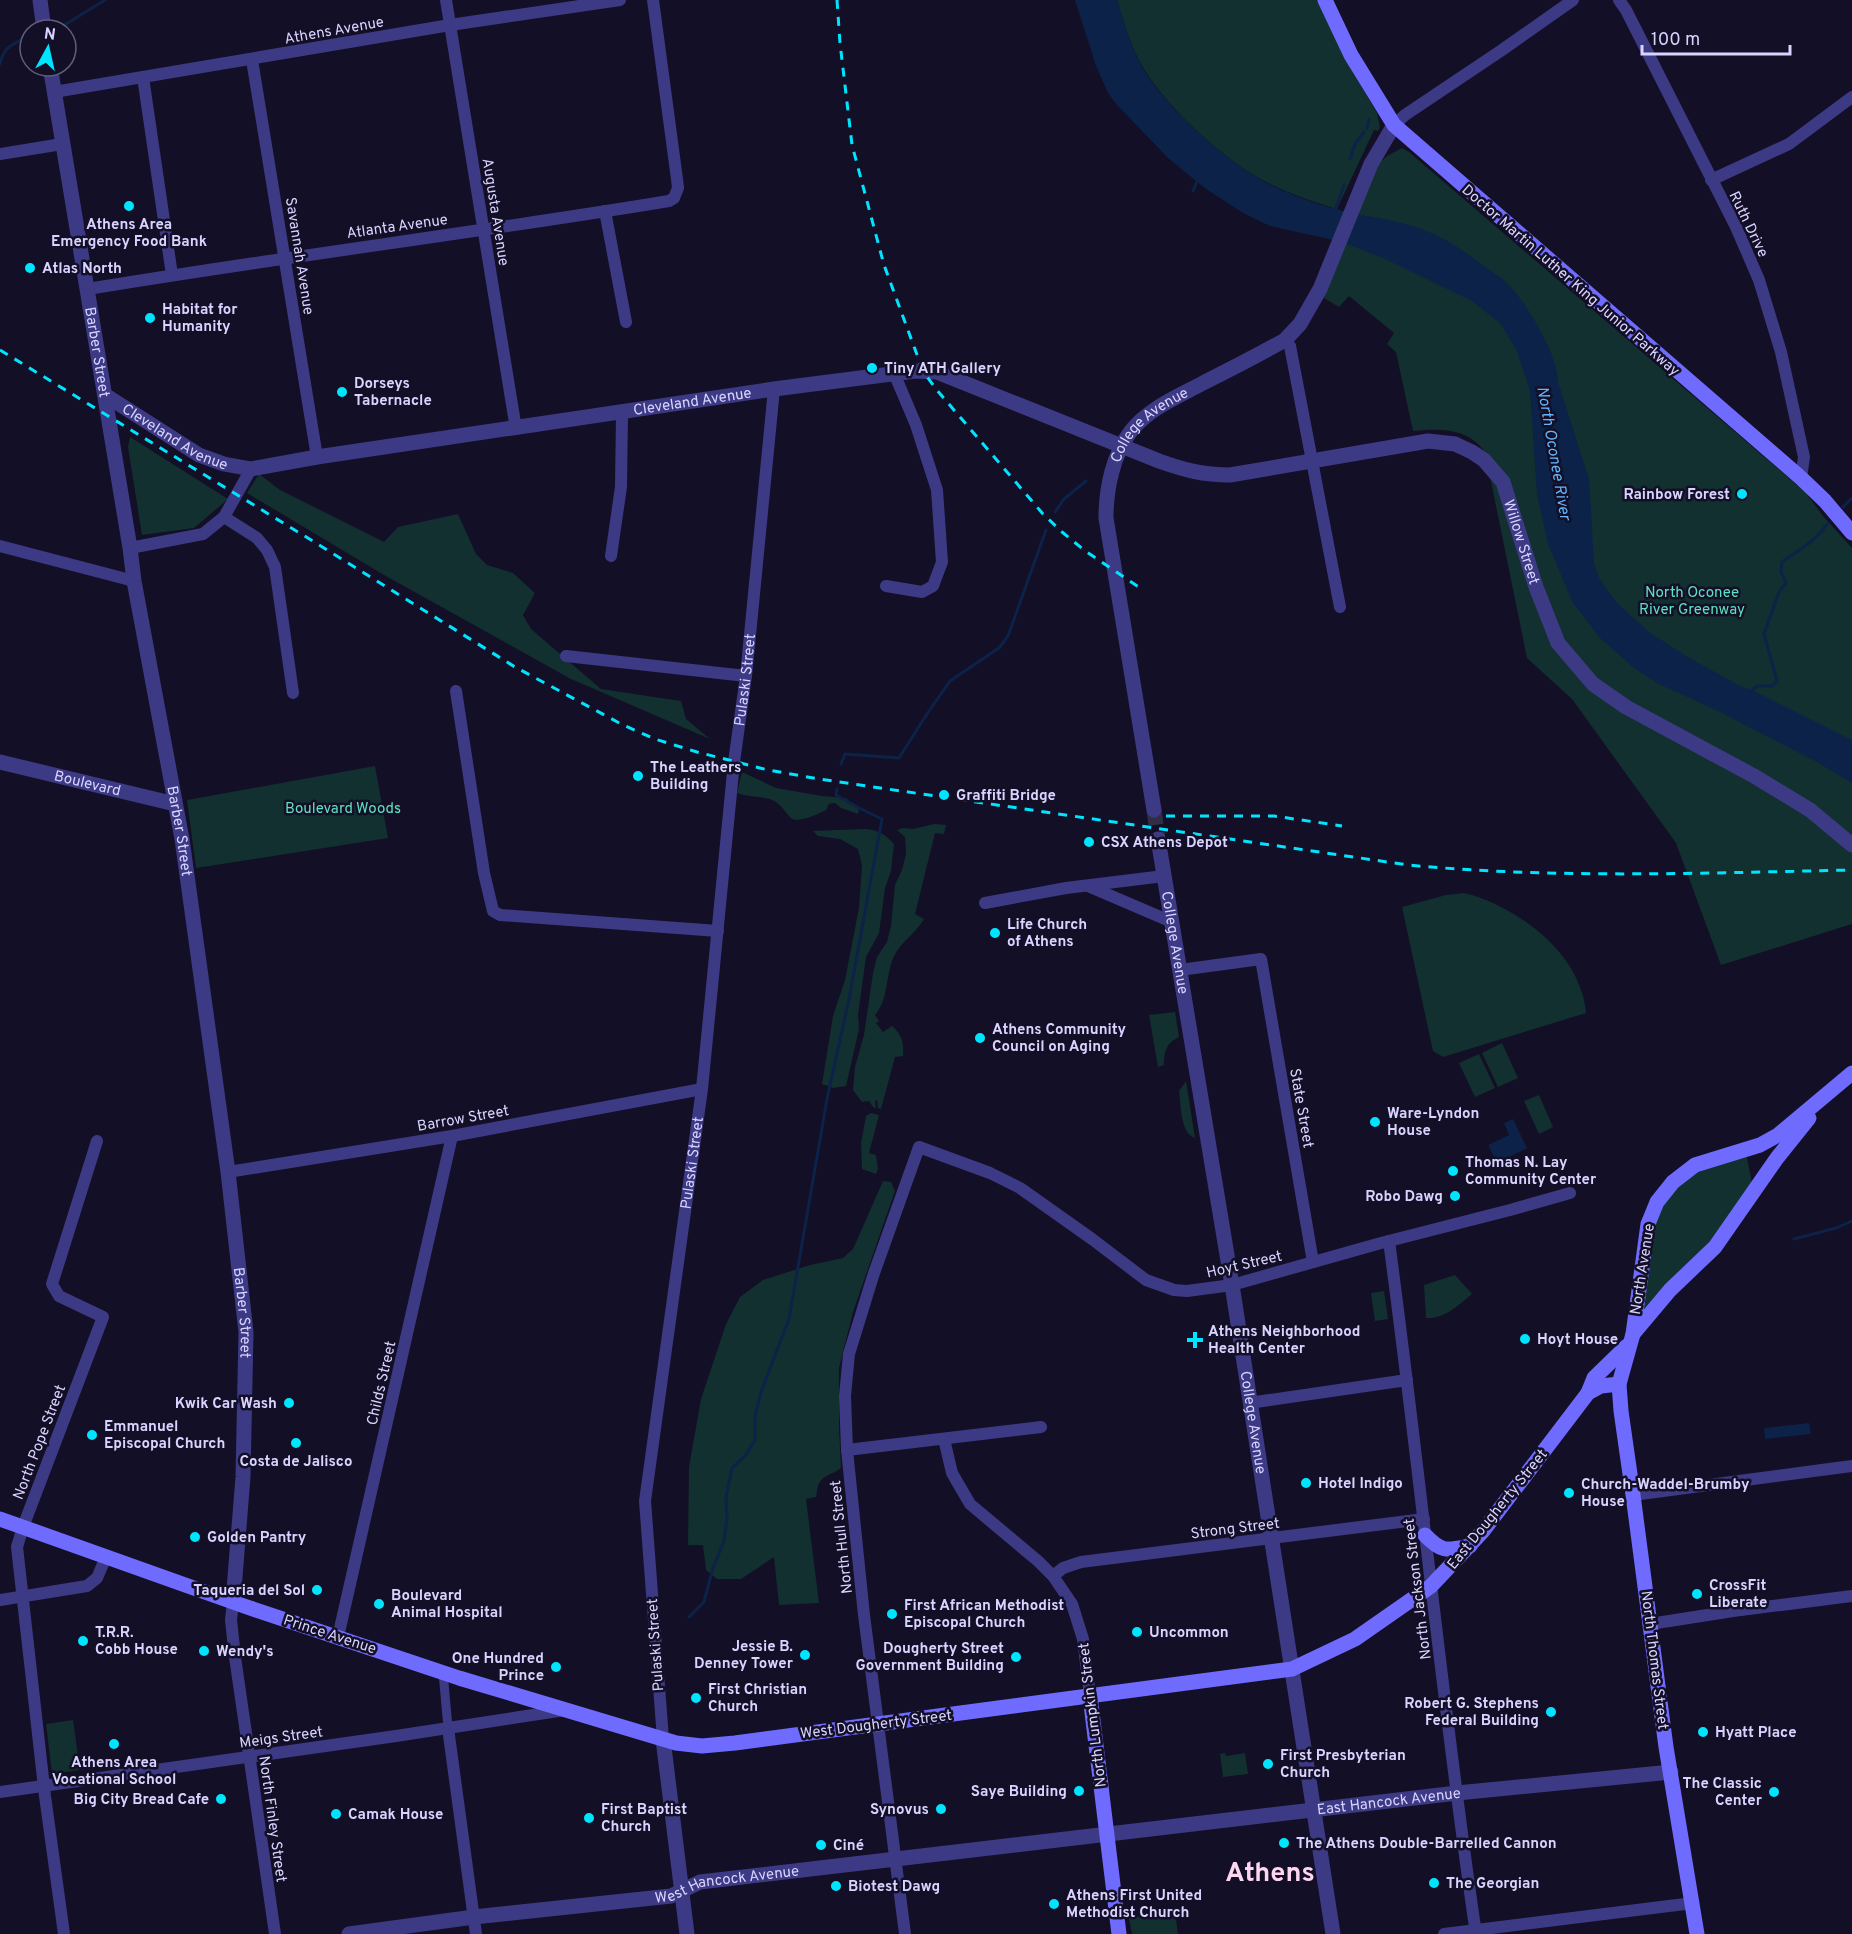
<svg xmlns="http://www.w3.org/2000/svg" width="1852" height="1934" font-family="Overpass,sans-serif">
<rect width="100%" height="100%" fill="#130f26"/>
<g fill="#12302f">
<path d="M1117,0H1319L1352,71L1377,113L1380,127L1378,131L1374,130L1337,209C1314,202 1290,194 1268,183C1227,163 1167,108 1144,69C1131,48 1124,23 1117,0Z"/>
<path d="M1402,148L1409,152L1805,492L1823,516L1852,548V924L1721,965L1676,843L1572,699L1527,658L1485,452C1469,428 1439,428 1413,431L1396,352L1387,344L1394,333L1349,296L1339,307L1324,298L1329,281L1377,165L1387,156Z"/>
<path d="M130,437L228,499L194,528L142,535L128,447Z"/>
<path d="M259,474L280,490L384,542L398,527L458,514L476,554L487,565L513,573L535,593L523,615L531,629L601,689L681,701L686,719L710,739L571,679L384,575L247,493Z"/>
<path d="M375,766L388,838L196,868L187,800Z"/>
<path d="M742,772L776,788L822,796L846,798L859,810L858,814L841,808L835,803L829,804L826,810C819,814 797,824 791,818C783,810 781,803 770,799C759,796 748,797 737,793Z"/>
<path d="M934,824L946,825L944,834L935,833L915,914L924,919C916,933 901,942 894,956C885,976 889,999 875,1015L879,1021L876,1023L883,1032L892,1026C902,1035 904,1042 903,1056L895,1057L881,1109L878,1108L877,1100L875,1101L876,1108L873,1107L869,1101L862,1102L853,1090L855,1067L864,1035L873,973L877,957L887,942L891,926L895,885L902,870L906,854L905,837L897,830L903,828L913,829Z"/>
<path d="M865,829C878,830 885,834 894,844L891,871L885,888L879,933L866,957L858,1015L859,1029L846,1086L833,1088L822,1084L833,1016L845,980L859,908L862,865L858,849L840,839L818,836L813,831Z"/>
<path d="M1464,893C1510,904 1566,943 1581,990C1584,997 1585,1005 1586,1013L1443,1057L1433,1051L1402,907L1446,895Z"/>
<path d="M1175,1012L1179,1037C1166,1043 1164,1052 1164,1065L1158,1067L1149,1015Z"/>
<path d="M1502,1043L1518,1078L1498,1087L1482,1053Z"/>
<path d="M1479,1054L1495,1088L1475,1097L1459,1063Z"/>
<path d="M1186,1081L1195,1138C1180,1133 1181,1105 1179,1091Z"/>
<path d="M1539,1095L1553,1127L1539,1134L1524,1101Z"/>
<path d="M871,1113L879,1115L869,1153L876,1155L878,1169L876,1174L862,1169L861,1143L866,1116Z"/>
<path d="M1746,1153L1752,1183L1698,1258L1639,1315L1657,1213L1670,1189L1692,1172Z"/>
<path d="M883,1181L891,1182L895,1191L853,1312L839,1368V1428L841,1468C836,1473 824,1475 820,1482C817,1485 817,1493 816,1497L806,1499L819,1603L779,1605L774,1557L741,1579H717L706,1570L703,1545H688L689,1467L701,1399L726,1324L740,1297L763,1280L810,1265L843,1258L853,1249Z"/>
<path d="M1455,1275L1472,1294C1457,1306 1445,1319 1426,1318L1424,1285Z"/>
<path d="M1384,1291L1388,1319L1375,1321L1371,1293Z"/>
<path d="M73,1720L80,1770L52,1774L46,1724Z"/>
<path d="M1225,1753L1226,1756L1245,1753L1248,1774L1223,1777L1220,1754Z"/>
<path d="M1175,1912L1178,1934H1132L1129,1918Z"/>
</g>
<g fill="#0c2248">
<path d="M1075,0H1117C1124,23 1131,47 1143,68C1166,108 1225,160 1265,182C1291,196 1322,206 1351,213C1370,217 1390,219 1409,225C1438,233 1464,250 1488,269C1494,273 1501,277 1506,282C1518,294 1528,309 1536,323C1546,341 1557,361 1558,382L1589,479L1594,563L1599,578L1616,602L1649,632L1686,656L1738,685L1756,692L1852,740V783L1815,761L1720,712L1659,684L1634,668L1600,638L1573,603L1548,544L1537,494L1530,391L1516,349L1500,323L1472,301L1383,258L1342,242L1270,226L1243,213L1206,189L1168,158L1117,105L1108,93L1096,66Z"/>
<path d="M1513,1119L1527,1148L1497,1163L1488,1145L1509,1135L1504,1123Z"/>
<path d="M1809,1423L1811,1434L1765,1439L1764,1428Z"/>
</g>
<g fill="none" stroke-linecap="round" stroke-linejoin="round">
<g stroke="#0c2248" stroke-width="3">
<path d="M58,29L105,0"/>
<path d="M0,64C4,45 14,44 30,36"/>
<path d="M1367,128L1369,119"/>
<path d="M1350,159L1355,144L1364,132"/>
<path d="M1193,191L1198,179"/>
<path d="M1335,211L1344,185"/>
<path d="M1843,507L1852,498"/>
<path d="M1055,512L1064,499L1086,481"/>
<path d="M1750,692L1757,686H1772L1777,681L1764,634L1779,592L1786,583L1781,572L1782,562C1800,549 1815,542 1828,523"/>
<path d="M841,764L845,754L899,758L927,714L950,681L999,648L1008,636L1046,530"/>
<path d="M1794,1239L1836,1228L1852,1221"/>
<path d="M689,1617L704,1602L713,1568L724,1541L727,1517L726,1497L732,1468L745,1456L755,1440V1416L761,1392L789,1319L827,1099L849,999L882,819L859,808L836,795L837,789"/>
</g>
<path stroke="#312d47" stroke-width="15" stroke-dasharray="15 8" stroke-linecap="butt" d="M1154,810L1158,839"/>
<path stroke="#3d3a85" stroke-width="9" d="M443,1672L448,1728"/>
<g stroke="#3d3a85" stroke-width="12">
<path d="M446,0L516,429"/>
<path d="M1619,0L1626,10L1736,227L1759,280L1781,352L1804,457L1801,478"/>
<path d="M252,60L317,457"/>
<path d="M143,77L172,275"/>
<path d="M54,92L450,25L620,0"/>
<path d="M1394,125L1405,115L1502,50L1573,0"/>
<path d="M0,154L62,144"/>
<path d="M1711,180L1789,144L1852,97"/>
<path d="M605,211L626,322"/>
<path d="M88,289C281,257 475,233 669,201L674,198L678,188L677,179L653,0"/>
<path d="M1285,340L1290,346L1340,607"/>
<path d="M224,517L257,538L267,550L275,567L293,693"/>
<path d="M0,546L134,581"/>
<path d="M130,548L203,534L224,517L251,469"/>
<path d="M611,556L621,487L622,413"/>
<path d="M886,586L922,592L933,586L942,562L937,490L916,425L894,373"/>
<path d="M566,656L746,676"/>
<path d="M456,691L484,873L493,911L500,915L718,931"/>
<path d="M1088,886L1172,922"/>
<path d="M985,903L1066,888L1164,876"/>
<path d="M1180,970L1261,959L1313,1262"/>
<path d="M228,1172L452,1136L702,1089"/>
<path d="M1389,1241C1420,1471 1442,1704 1476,1934"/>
<path d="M1249,1403L1407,1380"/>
<path d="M944,1439L952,1473L970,1504L1038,1561L1053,1576L1072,1604L1083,1639L1090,1696"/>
<path d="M847,1450L1041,1427"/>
<path d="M1633,1495L1852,1466"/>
<path d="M1053,1576L1063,1568L1081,1562L1424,1519"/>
<path d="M0,1600L87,1586L97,1578L106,1557"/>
<path d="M233,1602L231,1620L235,1657L275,1934"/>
<path d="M1650,1624L1733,1611L1852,1596"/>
<path d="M338,1637L452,1136"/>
<path d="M448,1728L476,1934"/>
<path id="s1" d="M663,1739L645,1501L702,1089L734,762L746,676L774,389"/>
<path d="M0,1792L396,1736L565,1710"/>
<path d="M64,1934L45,1796L17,1547L23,1527L103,1317L59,1296L52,1284L97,1141"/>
<path d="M905,1934L864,1615L847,1450L845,1396L849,1354L873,1276L919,1147L990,1173L1020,1188L1092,1239L1146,1280L1174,1290L1187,1291L1232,1285L1381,1243L1510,1210L1570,1193"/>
<path d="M1444,1934L1693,1903"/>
</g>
<g stroke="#3d3a85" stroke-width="15">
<path d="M40,0L44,30"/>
<path id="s2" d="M50,66L130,548L134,581L182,839L228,1172L246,1332L243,1477L233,1602"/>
<path id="s3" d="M105,395L199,455L224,464L251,469L317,457L774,389L915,371L937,372L1159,461C1184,470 1203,475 1230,475L1428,441L1455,444L1472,452L1484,460L1503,482L1536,587L1558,643L1593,684L1626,707L1754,776L1810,810L1852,845"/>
<path id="s4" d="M0,762L175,804"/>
<path id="s5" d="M1154,810L1106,518C1106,489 1113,454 1131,431C1149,408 1179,396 1203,383C1231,369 1258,355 1285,340L1300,324L1320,289L1371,164L1394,125"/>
<path id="s6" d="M1158,839L1232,1285L1333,1934"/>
<path d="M663,1739L687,1934"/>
<path id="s7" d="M349,1934L474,1917L671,1896L700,1882L1457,1793L1671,1772"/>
</g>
<g stroke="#6f6bff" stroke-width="15">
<path d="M1325,0L1351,55L1394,125L1801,478L1825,501L1852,533"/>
<path d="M1633,1334L1670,1290L1715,1247L1777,1158L1809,1118"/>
<path d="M1588,1393L1594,1378L1627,1346"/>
<path d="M0,1519L247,1607L459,1678L676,1743L702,1746L735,1743L1292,1669L1355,1639L1431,1586L1483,1531L1588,1393L1601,1386L1619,1384"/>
<path d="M1425,1535C1442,1553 1447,1550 1470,1546"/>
<path d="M1090,1696L1119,1934"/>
<path d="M1697,1934L1666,1747L1633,1495L1621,1411L1619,1384L1633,1334L1648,1224L1657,1202L1673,1182L1695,1165L1760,1145L1778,1135L1852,1073"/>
</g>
<g stroke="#00e5ff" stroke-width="3" stroke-dasharray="9 8" stroke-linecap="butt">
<path d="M837,0L840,43L852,145L884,265L923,371L936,389L1043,514L1062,532L1084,550L1140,588"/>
<path d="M0,350L316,543L515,667L623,725L655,739L697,752L768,770L819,779L1408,865C1556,879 1704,873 1852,870"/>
<path d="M1166,816H1274L1342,826"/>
</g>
</g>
<g fill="#00e5ff" stroke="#130f26" stroke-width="2">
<circle cx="129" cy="206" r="6"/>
<circle cx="30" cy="268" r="6"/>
<circle cx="150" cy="318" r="6"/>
<circle cx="872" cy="368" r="6"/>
<circle cx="342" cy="392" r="6"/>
<circle cx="1742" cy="494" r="6"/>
<circle cx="638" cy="776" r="6"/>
<circle cx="944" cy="795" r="6"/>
<circle cx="1089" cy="842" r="6"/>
<circle cx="995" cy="933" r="6"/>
<circle cx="980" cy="1038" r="6"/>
<circle cx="1375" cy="1122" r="6"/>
<circle cx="1453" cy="1171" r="6"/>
<circle cx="1455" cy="1196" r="6"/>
<circle cx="1525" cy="1339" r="6"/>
<path d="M1192 1331h6v6h6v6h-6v6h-6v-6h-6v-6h6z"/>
<circle cx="289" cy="1403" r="6"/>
<circle cx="92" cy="1435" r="6"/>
<circle cx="296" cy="1443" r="6"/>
<circle cx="1306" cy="1483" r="6"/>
<circle cx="1569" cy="1493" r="6"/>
<circle cx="195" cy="1537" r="6"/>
<circle cx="317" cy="1590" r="6"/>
<circle cx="1697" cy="1594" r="6"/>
<circle cx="379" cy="1604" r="6"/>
<circle cx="892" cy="1614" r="6"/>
<circle cx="1137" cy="1632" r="6"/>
<circle cx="83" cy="1641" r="6"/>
<circle cx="204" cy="1651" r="6"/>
<circle cx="805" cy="1655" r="6"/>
<circle cx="1016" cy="1657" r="6"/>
<circle cx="556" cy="1667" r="6"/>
<circle cx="696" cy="1698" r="6"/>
<circle cx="1551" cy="1712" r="6"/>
<circle cx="1703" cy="1732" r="6"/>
<circle cx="114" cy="1744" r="6"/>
<circle cx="1268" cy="1764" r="6"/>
<circle cx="1079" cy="1791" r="6"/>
<circle cx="1774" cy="1792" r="6"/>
<circle cx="221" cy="1799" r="6"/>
<circle cx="941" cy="1809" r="6"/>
<circle cx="336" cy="1814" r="6"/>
<circle cx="589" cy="1818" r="6"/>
<circle cx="1284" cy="1843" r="6"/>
<circle cx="821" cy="1845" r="6"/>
<circle cx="1434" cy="1883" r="6"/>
<circle cx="836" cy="1886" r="6"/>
<circle cx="1054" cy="1904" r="6"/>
</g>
<g text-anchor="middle" stroke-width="5" stroke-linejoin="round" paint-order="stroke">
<g font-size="15" fill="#d9d4ff" stroke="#130f26">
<text transform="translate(334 30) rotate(-10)" y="5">Athens Avenue</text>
<text transform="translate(496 212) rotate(81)" y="5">Augusta Avenue</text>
<text transform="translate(1749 224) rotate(64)" y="5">Ruth Drive</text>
<text transform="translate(397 226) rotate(-8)" y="5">Atlanta Avenue</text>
<text transform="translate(300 256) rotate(81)" y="5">Savannah Avenue</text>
<text transform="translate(1571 280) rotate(41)" y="5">Doctor Martin Luther King Junior Parkway</text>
<text dy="5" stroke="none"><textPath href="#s2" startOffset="290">Barber Street</textPath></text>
<text dy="5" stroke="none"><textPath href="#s3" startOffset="612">Cleveland Avenue</textPath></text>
<text dy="5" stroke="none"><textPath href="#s5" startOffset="405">College Avenue</textPath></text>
<text dy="5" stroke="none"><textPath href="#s3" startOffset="82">Cleveland Avenue</textPath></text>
<text dy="5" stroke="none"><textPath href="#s3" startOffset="1524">Willow Street</textPath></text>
<text dy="5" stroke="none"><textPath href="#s1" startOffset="1066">Pulaski Street</textPath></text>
<text dy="5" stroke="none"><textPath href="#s4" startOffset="90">Boulevard</textPath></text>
<text dy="5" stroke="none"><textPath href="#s2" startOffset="776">Barber Street</textPath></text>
<text dy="5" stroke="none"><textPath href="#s6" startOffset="105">College Avenue</textPath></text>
<text transform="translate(1302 1108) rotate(80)" y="5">State Street</text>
<text transform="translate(463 1118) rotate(-10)" y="5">Barrow Street</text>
<text dy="5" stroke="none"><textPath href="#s1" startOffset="580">Pulaski Street</textPath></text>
<text transform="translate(1244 1264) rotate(-13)" y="5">Hoyt Street</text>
<text transform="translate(1642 1269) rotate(-81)" y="5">North Avenue</text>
<text dy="5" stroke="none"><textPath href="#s2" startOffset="1262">Barber Street</textPath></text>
<text transform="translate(381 1383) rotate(-77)" y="5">Childs Street</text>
<text dy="5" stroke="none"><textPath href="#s6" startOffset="591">College Avenue</textPath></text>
<text transform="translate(39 1442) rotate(-69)" y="5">North Pope Street</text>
<text transform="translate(1497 1509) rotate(-51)" y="5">East Dougherty Street</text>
<text transform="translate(1235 1528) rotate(-7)" y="5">Strong Street</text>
<text transform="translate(841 1537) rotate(-96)" y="5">North Hull Street</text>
<text transform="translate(1417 1589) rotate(-97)" y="5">North Jackson Street</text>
<text transform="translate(330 1634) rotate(18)" y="5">Prince Avenue</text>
<text transform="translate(655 1645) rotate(-94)" y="5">Pulaski Street</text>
<text transform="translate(1655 1660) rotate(83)" y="5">North Thomas Street</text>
<text transform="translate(1092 1715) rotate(-97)" y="5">North Lumpkin Street</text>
<text transform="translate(876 1724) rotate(-7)" y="5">West Dougherty Street</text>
<text transform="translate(281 1737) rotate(-8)" y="5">Meigs Street</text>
<text dy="5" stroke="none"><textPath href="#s7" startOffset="1050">East Hancock Avenue</textPath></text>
<text transform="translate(273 1819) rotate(82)" y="5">North Finley Street</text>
<text dy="5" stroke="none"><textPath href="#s7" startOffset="382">West Hancock Avenue</textPath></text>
</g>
<g font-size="15" font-weight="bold" fill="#d9d4ff" stroke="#130f26" text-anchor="start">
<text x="129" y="229" text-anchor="middle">Athens Area<tspan x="129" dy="17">Emergency Food Bank</tspan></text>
<text x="42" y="273">Atlas North</text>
<text x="162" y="314">Habitat for<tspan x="162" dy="17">Humanity</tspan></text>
<text x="884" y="373">Tiny ATH Gallery</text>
<text x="354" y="388">Dorseys<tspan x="354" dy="17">Tabernacle</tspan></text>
<text x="1730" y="499" text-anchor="end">Rainbow Forest</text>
<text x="650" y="772">The Leathers<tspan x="650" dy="17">Building</tspan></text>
<text x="956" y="800">Graffiti Bridge</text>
<text x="1101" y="847">CSX Athens Depot</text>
<text x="1007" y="929">Life Church<tspan x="1007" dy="17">of Athens</tspan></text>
<text x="992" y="1034">Athens Community<tspan x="992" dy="17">Council on Aging</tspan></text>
<text x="1387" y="1118">Ware-Lyndon<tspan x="1387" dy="17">House</tspan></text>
<text x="1465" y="1167">Thomas N. Lay<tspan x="1465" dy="17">Community Center</tspan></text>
<text x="1443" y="1201" text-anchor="end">Robo Dawg</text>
<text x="1208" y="1336">Athens Neighborhood<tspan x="1208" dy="17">Health Center</tspan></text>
<text x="1537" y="1344">Hoyt House</text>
<text x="277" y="1408" text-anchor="end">Kwik Car Wash</text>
<text x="104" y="1431">Emmanuel<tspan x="104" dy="17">Episcopal Church</tspan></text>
<text x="296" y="1466" text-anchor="middle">Costa de Jalisco</text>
<text x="1318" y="1488">Hotel Indigo</text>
<text x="1581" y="1489">Church-Waddel-Brumby<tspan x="1581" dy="17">House</tspan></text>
<text x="207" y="1542">Golden Pantry</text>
<text x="1709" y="1590">CrossFit<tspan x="1709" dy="17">Liberate</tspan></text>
<text x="305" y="1595" text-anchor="end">Taqueria del Sol</text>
<text x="391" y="1600">Boulevard<tspan x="391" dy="17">Animal Hospital</tspan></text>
<text x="904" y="1610">First African Methodist<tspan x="904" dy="17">Episcopal Church</tspan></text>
<text x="95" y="1637">T.R.R.<tspan x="95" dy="17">Cobb House</tspan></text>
<text x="1149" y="1637">Uncommon</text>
<text x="793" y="1651" text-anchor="end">Jessie B.<tspan x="793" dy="17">Denney Tower</tspan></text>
<text x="1004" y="1653" text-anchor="end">Dougherty Street<tspan x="1004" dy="17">Government Building</tspan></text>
<text x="216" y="1656">Wendy's</text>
<text x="544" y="1663" text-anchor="end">One Hundred<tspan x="544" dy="17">Prince</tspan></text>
<text x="708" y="1694">First Christian<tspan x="708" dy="17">Church</tspan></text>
<text x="1539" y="1708" text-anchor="end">Robert G. Stephens<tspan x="1539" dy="17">Federal Building</tspan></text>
<text x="1715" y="1737">Hyatt Place</text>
<text x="1280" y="1760">First Presbyterian<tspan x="1280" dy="17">Church</tspan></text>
<text x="114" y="1767" text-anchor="middle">Athens Area<tspan x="114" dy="17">Vocational School</tspan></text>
<text x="1762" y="1788" text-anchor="end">The Classic<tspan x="1762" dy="17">Center</tspan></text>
<text x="1067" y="1796" text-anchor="end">Saye Building</text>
<text x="209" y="1804" text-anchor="end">Big City Bread Cafe</text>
<text x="601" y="1814">First Baptist<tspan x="601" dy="17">Church</tspan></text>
<text x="929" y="1814" text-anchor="end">Synovus</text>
<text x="348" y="1819">Camak House</text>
<text x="1296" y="1848">The Athens Double-Barrelled Cannon</text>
<text x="833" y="1850">Ciné</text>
<text x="1446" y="1888">The Georgian</text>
<text x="848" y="1891">Biotest Dawg</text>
<text x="1066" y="1900">Athens First United<tspan x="1066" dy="17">Methodist Church</tspan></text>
</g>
<g font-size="15" fill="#5fe0c0" stroke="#130f26">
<text x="1692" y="597">North Oconee<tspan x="1692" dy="17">River Greenway</tspan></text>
<text x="343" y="813">Boulevard Woods</text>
</g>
<g font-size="16" font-style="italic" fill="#62b6ff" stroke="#130f26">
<text transform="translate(1555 453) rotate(80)" y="6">North Oconee River</text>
</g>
<g font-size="27" font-weight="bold" fill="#ffd6f0" stroke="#130f26">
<text x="1270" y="1881">Athens</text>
</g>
</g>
<g transform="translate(48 48) rotate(8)"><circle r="28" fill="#130f26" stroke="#625e7d" stroke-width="1.5"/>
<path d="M0-4.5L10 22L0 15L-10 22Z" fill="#00e5ff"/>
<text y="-9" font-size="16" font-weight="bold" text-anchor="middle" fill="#d9d4ff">N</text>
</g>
<path d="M1642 45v9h148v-9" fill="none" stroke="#d9d4ff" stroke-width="3"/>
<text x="1651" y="45" font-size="18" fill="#d9d4ff" stroke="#130f26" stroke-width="4.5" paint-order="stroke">100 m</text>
</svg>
